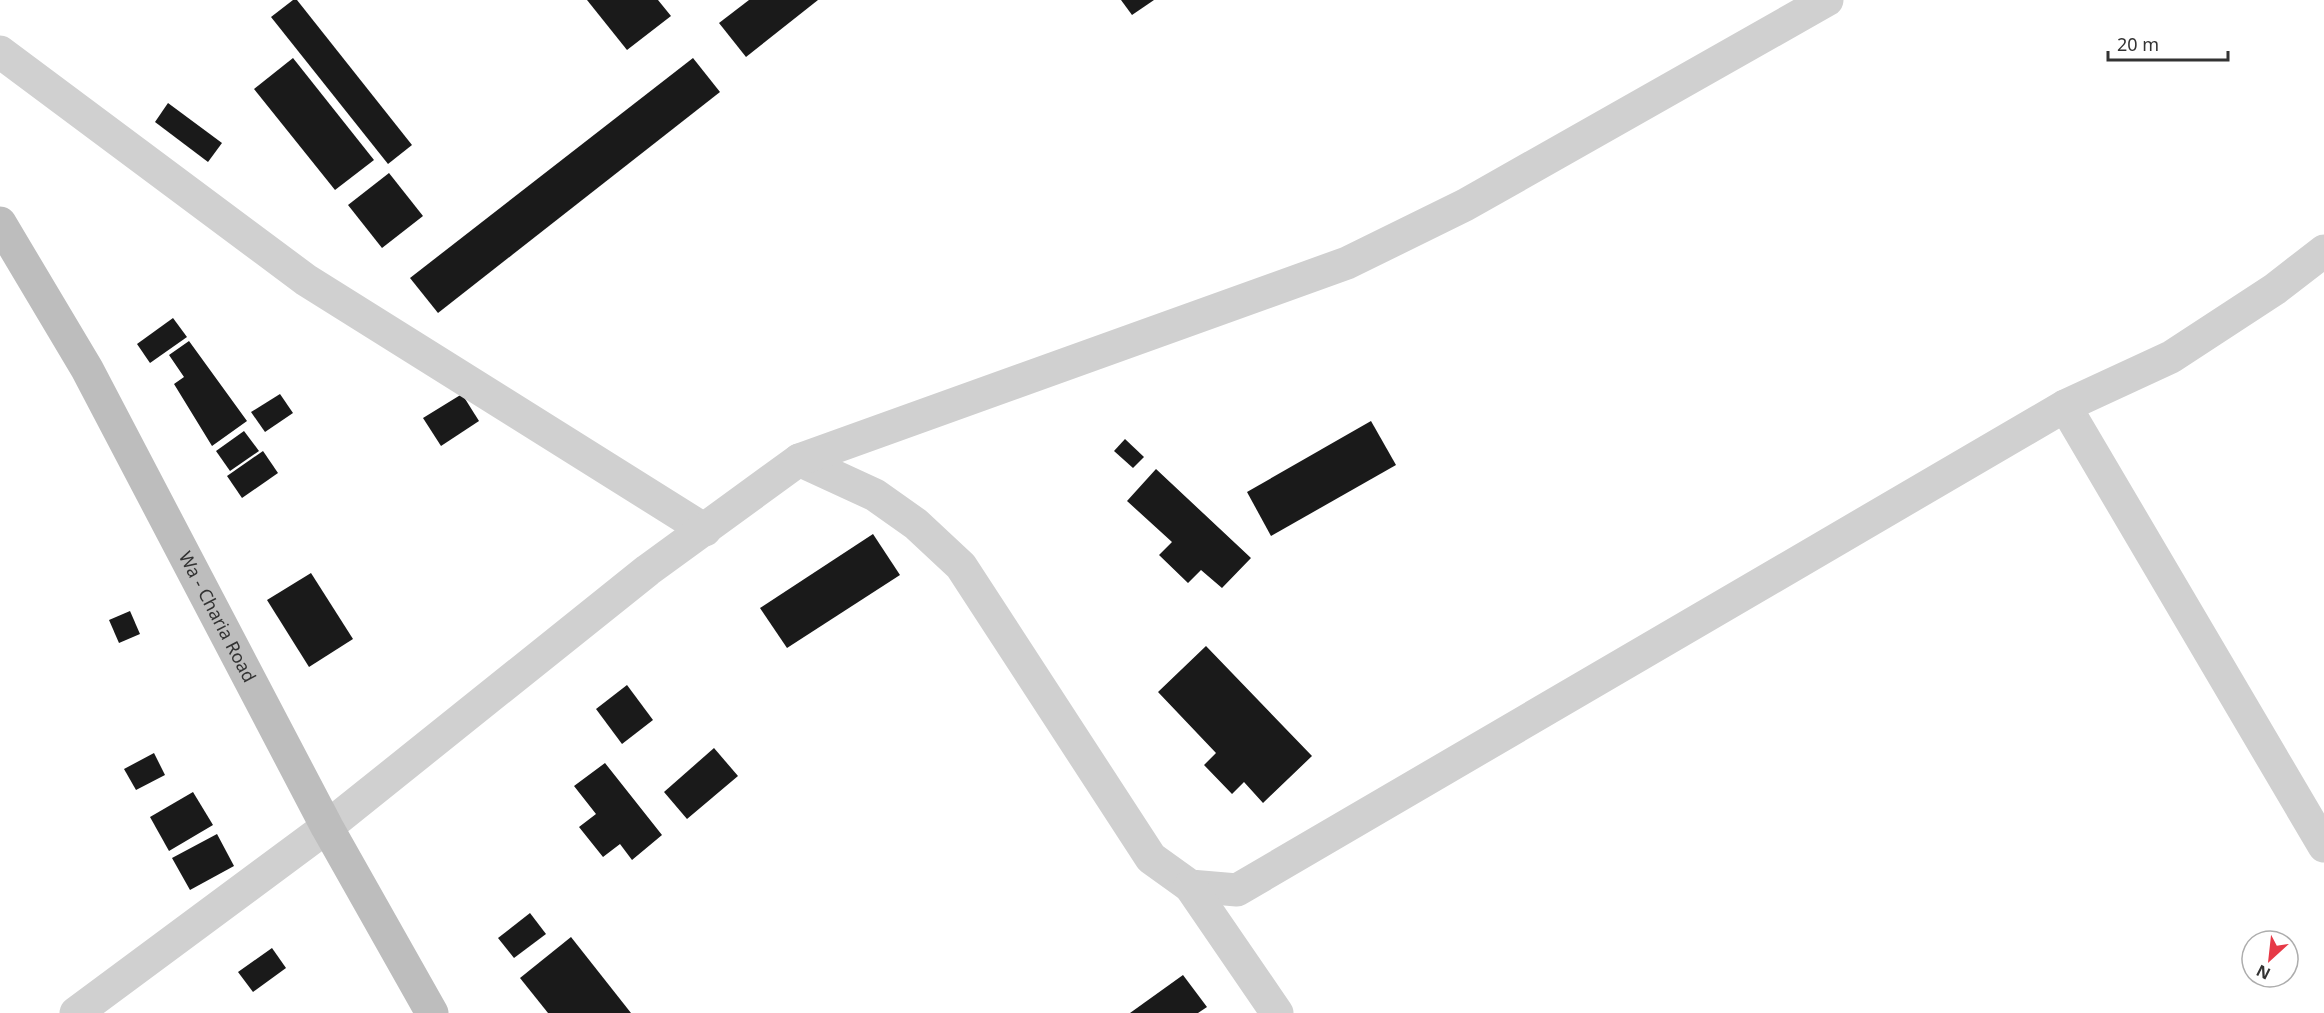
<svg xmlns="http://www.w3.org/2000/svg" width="2324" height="1013" font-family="'Noto Sans',sans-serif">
<rect width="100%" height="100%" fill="#fff"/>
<g fill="#1a1a1a">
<path d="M293,0H297L412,145L388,164L271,17Z"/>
<path d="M587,0H658L671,16L627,50Z"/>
<path d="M749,0H818L746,57L719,23Z"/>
<path d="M1121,0H1154L1132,15Z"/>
<path d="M293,58L374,160L335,190L254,89Z"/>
<path d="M693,58L720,92L438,313L410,278Z"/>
<path d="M168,103L222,143L208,162L155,122Z"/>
<path d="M389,173L423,216L382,248L348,205Z"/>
<path d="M173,318L187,337L150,363L137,344Z"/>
<path d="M189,341L247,421L212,446L174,384L184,377L169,355Z"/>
<path d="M280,394L293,413L265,432L251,412Z"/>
<path d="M462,394L479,421L441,446L423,418Z"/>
<path d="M1371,421L1396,465L1271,536L1247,492Z"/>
<path d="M244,431L259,451L230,471L216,451Z"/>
<path d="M1125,439L1144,457L1133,468L1114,451Z"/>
<path d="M263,451L278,473L242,498L227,476Z"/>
<path d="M1156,469L1251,558L1222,588L1201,570L1188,583L1159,555L1172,542L1127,501Z"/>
<path d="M873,534L900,575L787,648L760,608Z"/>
<path d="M311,573L353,639L309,667L267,600Z"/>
<path d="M130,611L140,634L119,643L109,620Z"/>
<path d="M1206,646L1312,756L1263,803L1244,782L1232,794L1204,765L1216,753L1158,692Z"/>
<path d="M627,685L653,720L622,744L596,709Z"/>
<path d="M714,748L738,776L687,819L664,792Z"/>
<path d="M154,753L165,775L136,790L124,769Z"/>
<path d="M605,763L662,835L632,860L620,844L603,857L579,827L596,814L574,786Z"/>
<path d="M193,792L213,825L169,851L150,817Z"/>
<path d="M217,834L234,866L190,890L172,858Z"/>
<path d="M530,913L546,934L514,958L498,938Z"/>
<path d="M571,937L631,1013H548L520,978Z"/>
<path d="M272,948L286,968L253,992L238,972Z"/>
<path d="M1183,975L1207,1007L1198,1013H1130Z"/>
</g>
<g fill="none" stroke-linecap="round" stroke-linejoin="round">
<g stroke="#d0d0d0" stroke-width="33">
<path d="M0,52L306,280L705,530"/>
<path d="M2065,406L2324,846"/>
<path d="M799,460L875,495L916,524L961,566L1151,858L1190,886L1237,890L2065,406L2171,357L2275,289L2324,251"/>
<path d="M1190,886L1277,1013"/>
<path d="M76,1013L327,827L648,570L799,460L1347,263L1465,205L1827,0"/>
</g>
<path stroke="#bdbdbd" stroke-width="33" id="s1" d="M0,223L87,369L327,827L432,1013"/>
</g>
<g text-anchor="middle" stroke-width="6" stroke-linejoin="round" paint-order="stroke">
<g font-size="18" fill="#333" stroke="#fff">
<text dy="6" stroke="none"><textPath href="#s1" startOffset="450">Wa - Charia Road</textPath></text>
</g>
</g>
<g transform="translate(2270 959) rotate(207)"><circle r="28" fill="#ffffff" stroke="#adadad" stroke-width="1.5"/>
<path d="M0-4.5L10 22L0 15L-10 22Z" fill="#e63946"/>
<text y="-9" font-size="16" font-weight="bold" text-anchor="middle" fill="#333333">N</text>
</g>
<path d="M2108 51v9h120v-9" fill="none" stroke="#333333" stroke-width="3"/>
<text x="2117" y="51" font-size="18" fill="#333333" stroke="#ffffff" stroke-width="4.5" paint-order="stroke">20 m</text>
</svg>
